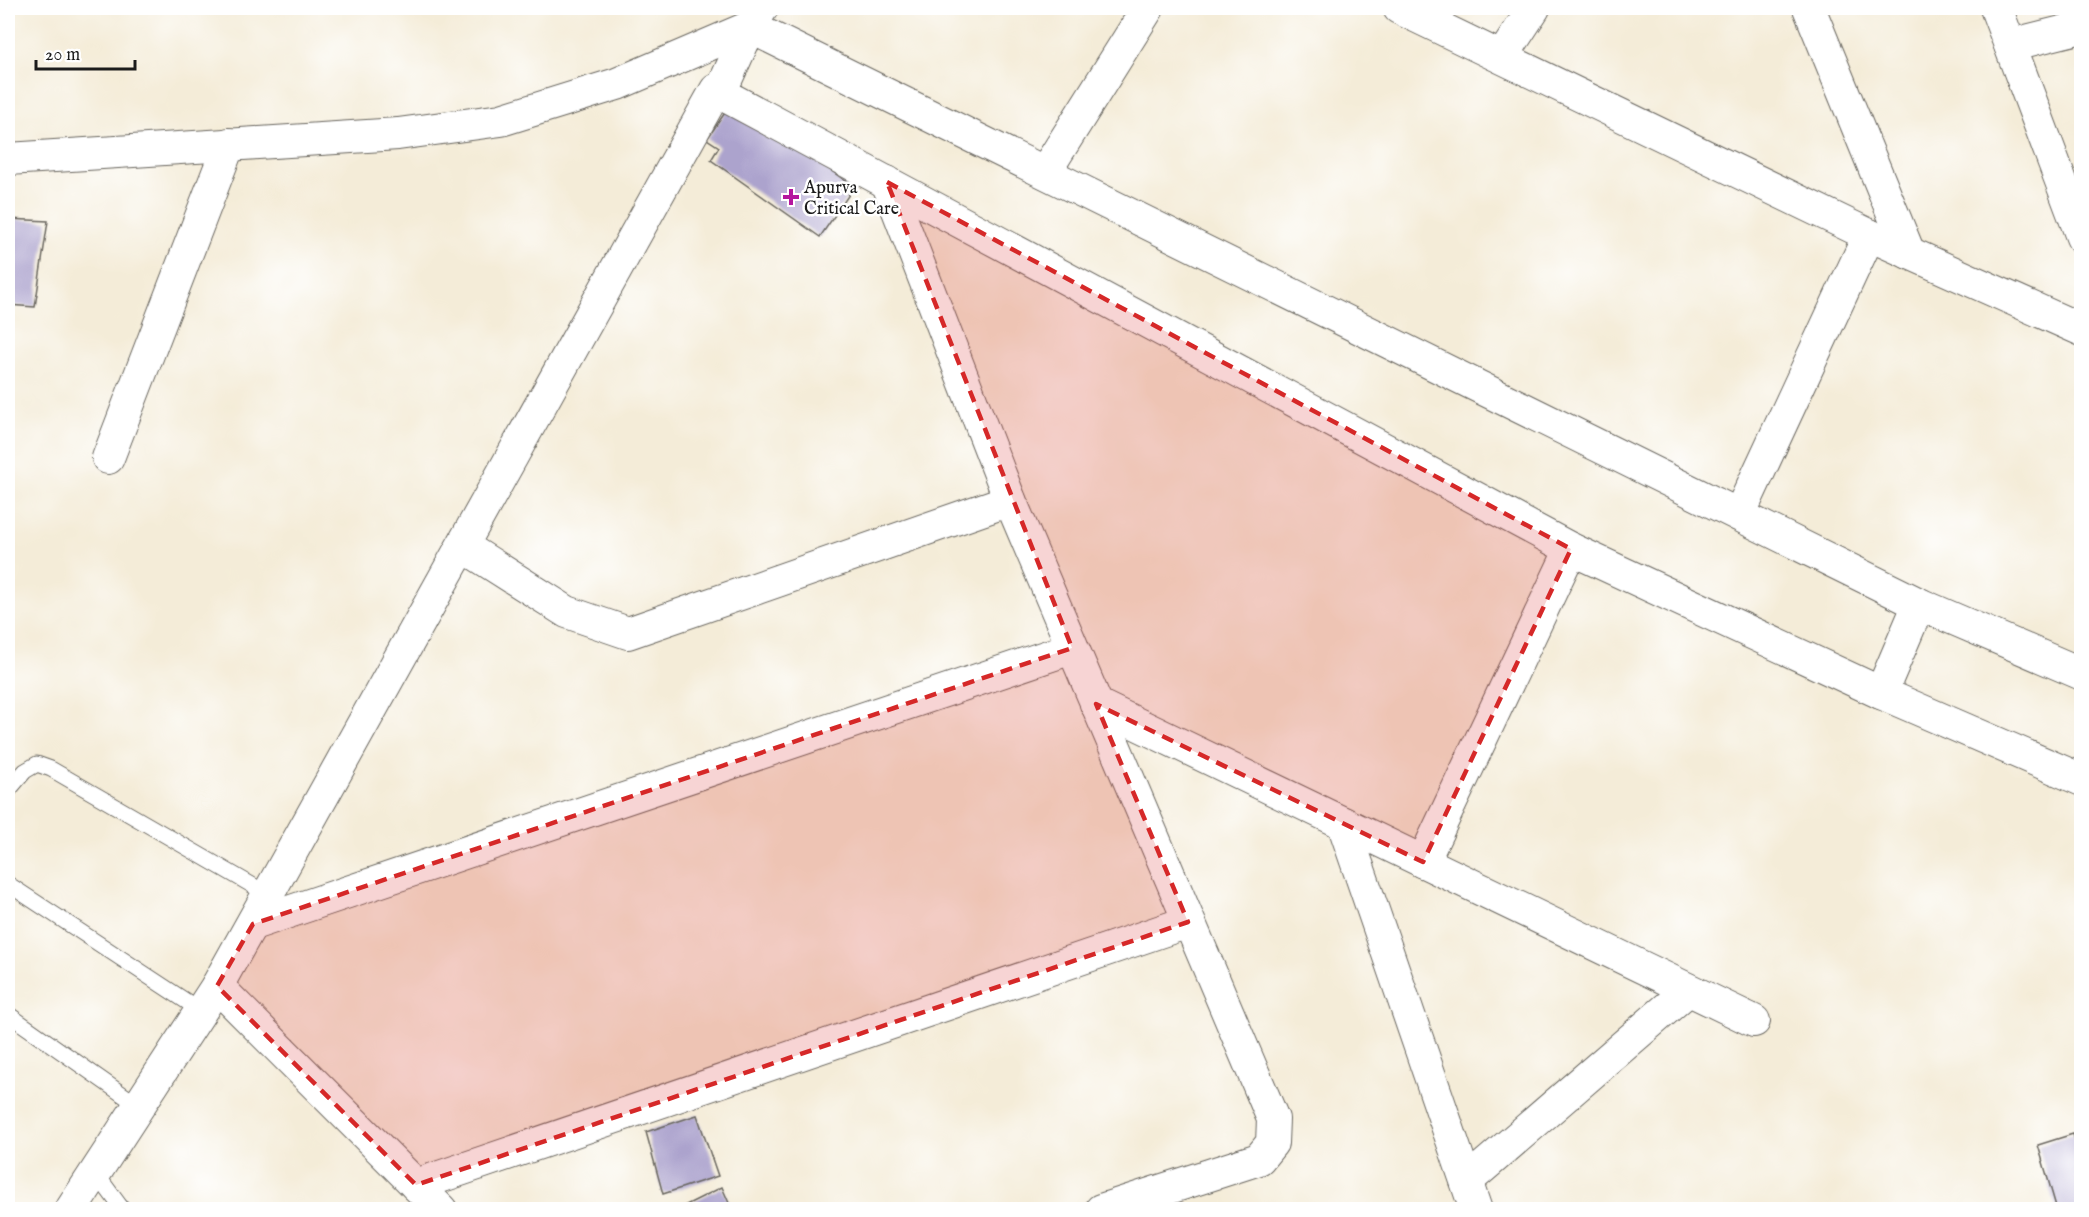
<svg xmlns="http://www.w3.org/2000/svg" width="2089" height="1217" font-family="'IM FELL English',serif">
<rect width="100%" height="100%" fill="#fff"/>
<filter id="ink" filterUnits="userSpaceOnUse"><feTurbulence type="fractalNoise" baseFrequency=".0167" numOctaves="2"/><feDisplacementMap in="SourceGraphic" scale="12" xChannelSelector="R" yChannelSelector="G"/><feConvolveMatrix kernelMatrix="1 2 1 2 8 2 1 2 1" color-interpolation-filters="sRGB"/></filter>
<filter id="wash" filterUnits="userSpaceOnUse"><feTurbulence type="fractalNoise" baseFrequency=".008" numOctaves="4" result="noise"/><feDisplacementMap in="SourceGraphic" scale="24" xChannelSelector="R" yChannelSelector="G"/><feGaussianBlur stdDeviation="1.35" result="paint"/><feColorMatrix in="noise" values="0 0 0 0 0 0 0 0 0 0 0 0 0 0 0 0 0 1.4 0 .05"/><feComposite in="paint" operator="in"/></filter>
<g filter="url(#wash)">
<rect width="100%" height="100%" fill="#f4ecd8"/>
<g id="blocks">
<g fill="#aca3cd">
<path d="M733,101L854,187L820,237L711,160L719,147L707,139Z"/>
<path d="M8,219L48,221L35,307L8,305Z"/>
<path d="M697,1115L718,1176L663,1194L646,1132Z"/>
<path d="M2073,1134L2082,1162V1210H2057L2038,1145Z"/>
<path d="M722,1187L732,1210H676Z"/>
</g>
</g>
</g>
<g filter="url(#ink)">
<use href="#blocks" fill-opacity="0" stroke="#68655e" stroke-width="1.5"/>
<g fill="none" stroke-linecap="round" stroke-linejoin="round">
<g stroke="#68655e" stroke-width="17">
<g id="lane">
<path d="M8,791L25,771L37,764L51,769L269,895"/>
<path d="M8,884L201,1011"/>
<path d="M8,1014L139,1106"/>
<path d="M95,1172L123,1210"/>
</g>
</g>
<g stroke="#68655e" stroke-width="34">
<g id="street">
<path d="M1399,8L1869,235L2082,330"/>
<path d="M1809,8L1909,253"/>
<path d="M1996,8L2082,237"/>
<path d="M2010,45L2082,27"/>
<path d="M1502,57L1534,8"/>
<path d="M720,93L1571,549L1881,693L2082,780"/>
<path d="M8,159L398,134L501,120L617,84L750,27L1919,604L2082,674"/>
<path d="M1045,172L1148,8"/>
<path d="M887,182L1010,500L1273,1119L1272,1143L1259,1159L1101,1210"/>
<path d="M108,458L229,144"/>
<path d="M1739,515L1869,235"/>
<path d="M463,546L567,612L628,633L1010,500"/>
<path d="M1881,693L1919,604"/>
<path d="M1096,704L1754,1021"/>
<path d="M1343,823L1476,1210"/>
<path d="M1423,862L1571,549"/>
<path d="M253,924L1072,648"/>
<path d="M217,986L441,1210"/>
<path d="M1467,1181L1688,990"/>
<path d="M416,1185L1188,922"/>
<path d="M71,1210L217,986L716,90L720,93L750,27L762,8"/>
</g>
</g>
<use href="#lane" stroke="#fff" stroke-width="15"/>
<use href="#street" stroke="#fff" stroke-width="32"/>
</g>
</g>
<path fill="#d62828" fill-opacity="0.2" stroke="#d62828" stroke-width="4.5" stroke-dasharray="12 8" stroke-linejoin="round" d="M887,182L1571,549L1423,862L1096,704L1188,922L416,1185L217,986L253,924L1072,648Z"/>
<path fill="#b5179e" stroke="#fff" stroke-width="2" d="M788 188h6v6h6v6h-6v6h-6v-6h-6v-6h6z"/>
<g text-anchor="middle" stroke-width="5" stroke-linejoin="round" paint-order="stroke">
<g font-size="18" fill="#1c1c1c" stroke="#fff" text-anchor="start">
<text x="804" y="193">Apurva<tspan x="804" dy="21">Critical Care</tspan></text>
</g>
</g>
<rect width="2089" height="1217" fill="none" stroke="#fff" stroke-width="30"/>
<path d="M36 60v9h99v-9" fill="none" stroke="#1c1c1c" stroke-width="3"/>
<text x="45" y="60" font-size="18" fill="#1c1c1c" stroke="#ffffff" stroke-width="4.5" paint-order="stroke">20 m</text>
</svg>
